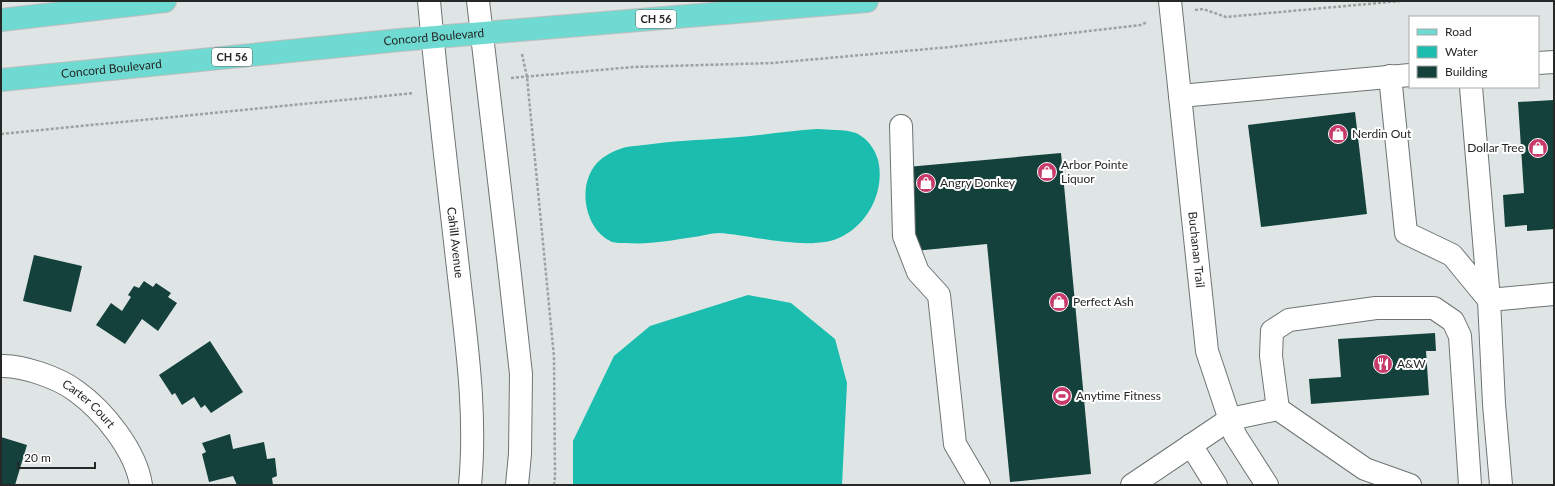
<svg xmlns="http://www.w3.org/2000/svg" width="1555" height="486" font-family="Lato,sans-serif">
<rect width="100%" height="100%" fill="#dee5e4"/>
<g fill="#1abdae">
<path d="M817,129C829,130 844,129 856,133C867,138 875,149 878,160C885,189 870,222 843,236C812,253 754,235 719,233C711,233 702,236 694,237C672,240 649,245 626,243C621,243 616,243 612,242C592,233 583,208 586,187C590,166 601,156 620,149C627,146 636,146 644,145C672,141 699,140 727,138C757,136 787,131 817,129Z"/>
<path d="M748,295L791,303L835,339L847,383L842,485H573V441L614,356L650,326Z"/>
</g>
<g fill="#14413c">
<path d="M1554,100V229L1527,231V225L1505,227L1503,195L1524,193L1518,102Z"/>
<path d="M1355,112L1367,214L1261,227L1248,125Z"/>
<path d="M1061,153L1091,474L1010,482L987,244L914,251L907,167Z"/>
<path d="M34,255L82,266L71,312L23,301Z"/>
<path d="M144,281L153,287L156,283L171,293L168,297L177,303L158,331L142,319L125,344L96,325L111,303L122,311L131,297L128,295L134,286L139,288Z"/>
<path d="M1435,333L1436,351H1426L1429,395L1311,404L1309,379L1341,377L1338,339Z"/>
<path d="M210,341L243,392L211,413L205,405L201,408L194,397L182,405L175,393L172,395L159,375Z"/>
<path d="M230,434L233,449L264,442L267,459L275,458L277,476L272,478L273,485H237L233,476L209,482L202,454L206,452L202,443Z"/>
<path d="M1,437L27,445L15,485H1Z"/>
</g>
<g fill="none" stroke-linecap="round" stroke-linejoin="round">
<g stroke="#6e7473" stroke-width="24">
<g id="minor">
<path id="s1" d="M429,1C437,90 448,179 458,268C466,340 477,412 470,485"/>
<path d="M478,1L509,266L521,374L520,454L517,485"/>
<path id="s2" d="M1170,1L1207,351L1235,435L1267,485"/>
<path d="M1538,63L1554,62"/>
<path d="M1390,76L1406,233L1452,255L1489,300L1554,294"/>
<path d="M1471,87L1489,300L1494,404L1501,485"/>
<path d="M1180,96L1410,75"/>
<path d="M901,126L904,236L918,272L939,295L955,444L979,485"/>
<path id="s3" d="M1,366C22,365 59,378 76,391C104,411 136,451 141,485"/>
<path d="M1278,409L1271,356L1272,331L1289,320L1376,308H1434L1453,321L1460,336L1470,485"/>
<path d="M1191,445L1216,485"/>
<path d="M1132,485L1230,419L1278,409L1365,469L1410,485"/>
</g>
</g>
<g stroke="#bebebe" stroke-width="24">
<g id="major">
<path d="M1,20L165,1"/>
<path id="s4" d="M1,80L400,40L867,1"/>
</g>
</g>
<g stroke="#9ca2a1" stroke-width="2.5" stroke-dasharray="3 2" stroke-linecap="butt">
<path d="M1195,10L1203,9L1226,17L1400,1"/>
<path d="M522,54L527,77L554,357L555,477L554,485"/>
<path d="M511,78L633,67L773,63L950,47L1141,25L1147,22"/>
<path d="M1,134L414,93"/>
</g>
<use href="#minor" stroke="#fff" stroke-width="22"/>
<use href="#major" stroke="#6edad1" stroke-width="22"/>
</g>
<defs>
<g id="shop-disc" transform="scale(1)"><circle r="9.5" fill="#c73a6a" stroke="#fff"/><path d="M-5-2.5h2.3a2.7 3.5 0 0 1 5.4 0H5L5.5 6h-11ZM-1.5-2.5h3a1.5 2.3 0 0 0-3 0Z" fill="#fff"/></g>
<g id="restaurant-disc" transform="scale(1)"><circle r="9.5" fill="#c73a6a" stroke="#fff"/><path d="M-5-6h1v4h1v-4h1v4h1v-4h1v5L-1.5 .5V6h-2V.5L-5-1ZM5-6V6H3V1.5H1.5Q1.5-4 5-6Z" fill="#fff"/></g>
<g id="stadium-disc" transform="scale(1)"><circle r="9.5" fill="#c73a6a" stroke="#fff"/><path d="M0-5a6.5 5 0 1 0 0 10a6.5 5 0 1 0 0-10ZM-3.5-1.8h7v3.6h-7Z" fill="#fff"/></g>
</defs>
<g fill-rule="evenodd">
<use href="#shop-disc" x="1338" y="134"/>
<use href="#shop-disc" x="1538" y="148"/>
<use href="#shop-disc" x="1047" y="172"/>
<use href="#shop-disc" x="926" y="183"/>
<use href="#shop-disc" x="1059" y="302"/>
<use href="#restaurant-disc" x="1383" y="364"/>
<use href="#stadium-disc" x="1062" y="396"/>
</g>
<g text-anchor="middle" stroke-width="4" stroke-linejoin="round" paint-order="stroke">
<g fill="#fff" stroke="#666868" stroke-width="1">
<rect x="636" y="10" width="40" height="18" rx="3"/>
<rect x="212" y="48" width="40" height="18" rx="3"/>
</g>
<g font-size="11" font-weight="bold" fill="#252827">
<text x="656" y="23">CH 56</text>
<text x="232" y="61">CH 56</text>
</g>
<g font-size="12" fill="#252827" stroke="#fff">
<text dy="4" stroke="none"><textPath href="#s4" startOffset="435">Concord Boulevard</textPath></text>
<text dy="4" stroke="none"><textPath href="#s4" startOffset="111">Concord Boulevard</textPath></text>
<text dy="4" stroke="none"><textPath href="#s1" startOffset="243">Cahill Avenue</textPath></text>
<text dy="4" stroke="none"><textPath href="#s2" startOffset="250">Buchanan Trail</textPath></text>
<text dy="4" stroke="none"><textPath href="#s3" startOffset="98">Carter Court</textPath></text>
</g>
<g font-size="12" fill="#252827" stroke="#fff" text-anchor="start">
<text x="1352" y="138">Nerdin Out</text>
<text x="1524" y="152" text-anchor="end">Dollar Tree</text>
<text x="1061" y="169">Arbor Pointe<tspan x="1061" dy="14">Liquor</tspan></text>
<text x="940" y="187">Angry Donkey</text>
<text x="1073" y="306">Perfect Ash</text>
<text x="1397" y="368">A&amp;W</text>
<text x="1076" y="400">Anytime Fitness</text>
</g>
</g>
<rect width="1555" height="486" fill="none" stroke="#252827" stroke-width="4"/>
<rect x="1409" y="16" width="130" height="72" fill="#ffffff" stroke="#a8a9a9"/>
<rect x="1417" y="29" width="20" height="6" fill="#6edad1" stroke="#a8a9a9"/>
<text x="1445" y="36" font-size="12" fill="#252827">Road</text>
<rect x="1417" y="46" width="20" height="12" fill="#1abdae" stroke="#a8a9a9"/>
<text x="1445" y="56" font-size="12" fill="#252827">Water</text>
<rect x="1417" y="66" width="20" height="12" fill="#14413c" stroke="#a8a9a9"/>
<text x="1445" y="76" font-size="12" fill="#252827">Building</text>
<path d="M18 462v6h77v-6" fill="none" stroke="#252827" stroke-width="2"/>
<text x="24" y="462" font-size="12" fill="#252827" stroke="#ffffff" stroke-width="3" paint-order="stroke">20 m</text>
</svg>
